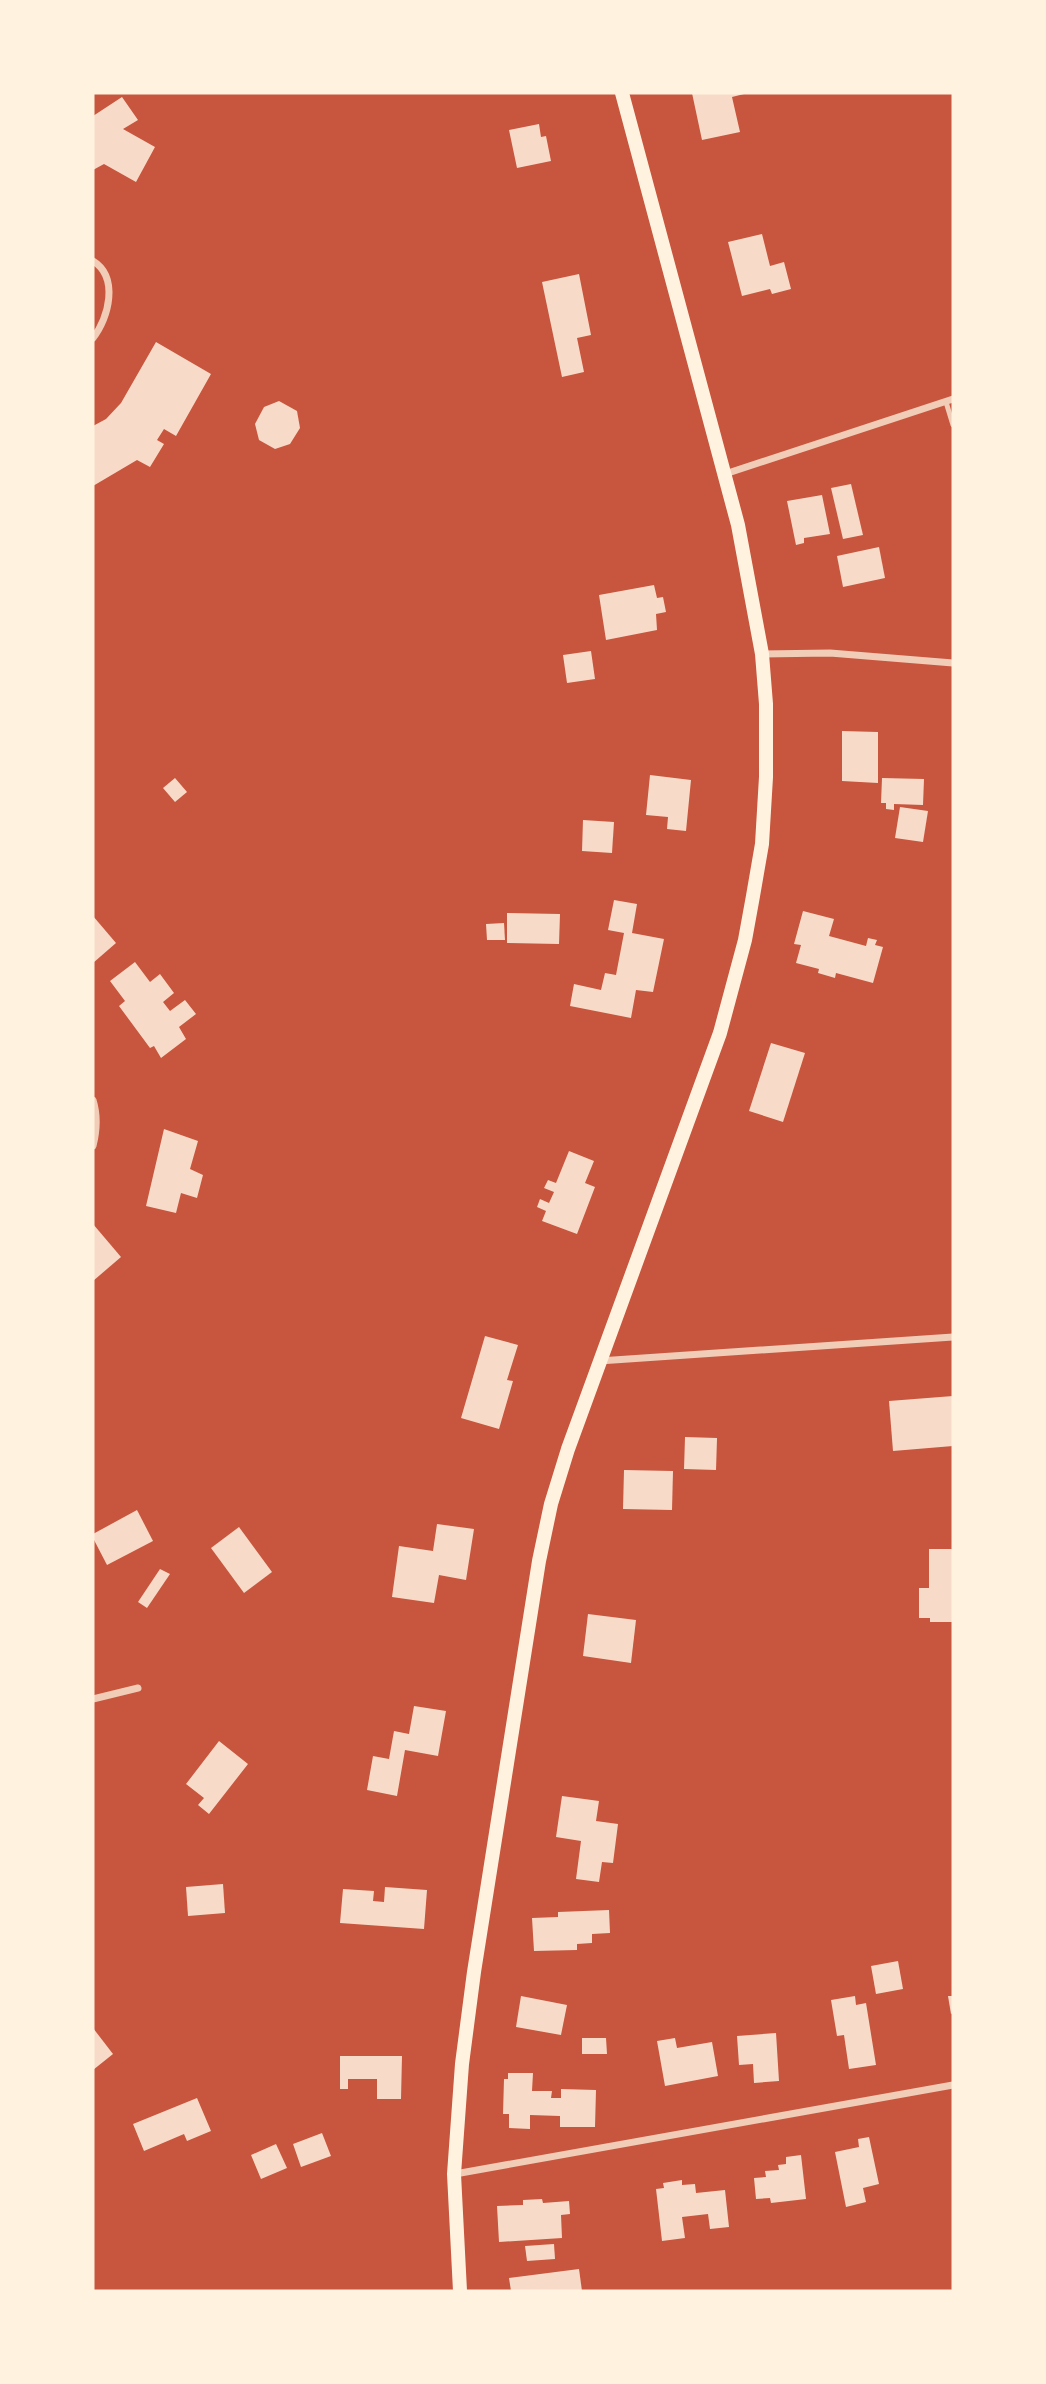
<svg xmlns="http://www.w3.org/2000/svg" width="1046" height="2384" font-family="'Noto Sans',sans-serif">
<rect width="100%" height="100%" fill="#c8553d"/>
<g fill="#f7dbc8">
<path d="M692,93H748L732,97L740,132L702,140Z"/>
<path d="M122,97L138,120L123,129L155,147L136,182L104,164L93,170V116Z"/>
<path d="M539,124L541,137L546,136L551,161L517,168L509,130Z"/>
<path d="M762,234L770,266L784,262L791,289L772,294L770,289L742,296L728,242Z"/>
<path d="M579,274L591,335L577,338L584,372L562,377L542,282Z"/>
<path d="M156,342L211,374L176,436L164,429L157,440L164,444L150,467L137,460L93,486V426L106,419L121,403Z"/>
<path d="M279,401L297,411L300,428L290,444L275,449L259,440L255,424L264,407Z"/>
<path d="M851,484L863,535L843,539L831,488Z"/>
<path d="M822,495L830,534L804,538V543L796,545L787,501Z"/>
<path d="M879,547L885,578L843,587L837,556Z"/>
<path d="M654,585L657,598L663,597L666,612L656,614L657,630L606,640L599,595Z"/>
<path d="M591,651L595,679L567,683L563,655Z"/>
<path d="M842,731L878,732V783L842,781Z"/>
<path d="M650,775L691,780L686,831L667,829L668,817L646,815Z"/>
<path d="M175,778L187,792L175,802L163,788Z"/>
<path d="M882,778L924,779L923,805L894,804V810L886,809V803H881Z"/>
<path d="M900,807L928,811L923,842L895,838Z"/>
<path d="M583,820L614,822L612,853L582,851Z"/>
<path d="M614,900L637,904L632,933L664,939L653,992L636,990L631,1018L570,1006L574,984L601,990L605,973L616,975L624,933L608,930Z"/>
<path d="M803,911L834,919L829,936L866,946L868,938L877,940L875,945L883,947L873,983L836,973L835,978L818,973L819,969L796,963L801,945L794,944Z"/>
<path d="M507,913L560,914L559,944L507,943Z"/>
<path d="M93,916L116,943L93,963Z"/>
<path d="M504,923L505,940H487L486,924Z"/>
<path d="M135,962L150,982L160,974L174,993L163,1002L170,1011L185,1000L196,1014L179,1027L186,1039L161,1058L154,1046L150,1048L119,1006L125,1001L110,981Z"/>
<path d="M771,1043L805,1053L783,1122L749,1111Z"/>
<path d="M164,1129L198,1141L190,1169L203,1175L197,1198L181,1193L176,1213L146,1206Z"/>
<path d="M569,1151L594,1161L585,1183L595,1187L577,1234L542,1221L546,1211L537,1207L540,1199L549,1203L554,1192L544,1188L548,1180L556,1183Z"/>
<path d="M93,1224L121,1257L93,1281Z"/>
<path d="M485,1336L518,1345L507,1380L513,1381L499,1429L461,1418Z"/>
<path d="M953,1396V1446L893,1451L889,1401Z"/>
<path d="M685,1437L717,1438L716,1470L684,1469Z"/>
<path d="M624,1470L673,1471L672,1510L623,1509Z"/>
<path d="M137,1510L153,1541L107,1565L93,1538V1534Z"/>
<path d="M437,1524L474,1529L466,1580L439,1575L434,1603L392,1597L399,1546L433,1551Z"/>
<path d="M239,1527L272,1572L244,1593L211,1548Z"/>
<path d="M929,1549H953V1622H930V1618H919V1588H929Z"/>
<path d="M160,1569L170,1574L147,1608L138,1602Z"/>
<path d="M588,1614L636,1620L631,1663L583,1656Z"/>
<path d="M414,1706L446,1711L438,1756L405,1750L397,1796L367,1790L373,1756L389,1759L394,1731L409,1734Z"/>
<path d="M219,1741L248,1764L209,1814L198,1805L204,1798L186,1784Z"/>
<path d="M562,1796L599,1801L596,1821L618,1824L613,1863L602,1862L599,1882L576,1879L581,1841L556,1837Z"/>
<path d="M223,1884L225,1913L188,1916L186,1887Z"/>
<path d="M385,1887L427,1890L424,1929L340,1923L343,1889L374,1891L373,1901L384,1902Z"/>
<path d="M609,1910L610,1933L592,1934V1943L577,1944V1950L534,1951L532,1918L558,1917V1912Z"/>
<path d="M898,1961L903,1989L876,1994L871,1966Z"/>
<path d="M521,1996L567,2005L561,2035L516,2027Z"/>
<path d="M855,1996L856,2005L866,2003L876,2065L849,2069L844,2035L837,2036L831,2000Z"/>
<path d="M948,1996H953V2013L951,2014Z"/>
<path d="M93,2028L113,2054L93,2070Z"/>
<path d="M776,2033L779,2081L754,2083L753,2064L739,2065L737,2036Z"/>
<path d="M582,2038H606L607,2054H582Z"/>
<path d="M675,2038L677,2048L712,2042L718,2076L665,2086L657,2041Z"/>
<path d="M340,2056H402L401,2099H377V2079H348V2089H340Z"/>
<path d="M508,2073H533L532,2091H552L551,2098H561V2089L596,2090L595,2127H560V2116L530,2115V2129L509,2128V2114H503L504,2079H508Z"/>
<path d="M197,2098L211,2131L187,2141L184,2134L144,2151L133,2124Z"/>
<path d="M322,2133L331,2156L301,2167L293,2144Z"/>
<path d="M869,2137L879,2184L863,2188L866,2202L846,2207L835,2152L859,2147L858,2139Z"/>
<path d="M276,2144L287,2168L261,2179L251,2155Z"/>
<path d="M801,2155L806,2199L771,2203L770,2198L756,2199L754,2178L766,2177L765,2171L779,2170L778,2165L786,2164V2157Z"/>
<path d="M682,2180V2185L695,2184L696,2193L725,2190L729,2227L710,2229L708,2214L682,2217L685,2238L662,2241L656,2189L664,2188L663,2183Z"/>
<path d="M542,2199L543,2203L569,2201L570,2214L561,2215L562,2238L499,2242L497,2206L523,2205V2200Z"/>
<path d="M554,2244L555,2259L527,2261L525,2246Z"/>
<path d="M579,2269L582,2291H511L509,2278Z"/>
</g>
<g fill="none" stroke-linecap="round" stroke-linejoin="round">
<path stroke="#f1ccb7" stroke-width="5" d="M946,402L953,425"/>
<g stroke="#f1ccb7" stroke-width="7">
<path d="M93,261C119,277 109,318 93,338"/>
<path d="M725,474L953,399"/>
<path d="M762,654L830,653L953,663"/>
<path d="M93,1100C98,1116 97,1130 93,1146"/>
<path d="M599,1361L953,1337"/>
<path d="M93,1699L138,1688"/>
<path d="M455,2174L953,2085"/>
</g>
<path stroke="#fff3e0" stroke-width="14" d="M460,2291L454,2174L462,2064L474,1972L539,1561L551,1504L568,1449L720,1033L745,940L753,896L762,844L766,777V704L762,654L738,525L622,93"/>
</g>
<rect width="1046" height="2384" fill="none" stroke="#fff3e0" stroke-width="189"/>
</svg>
